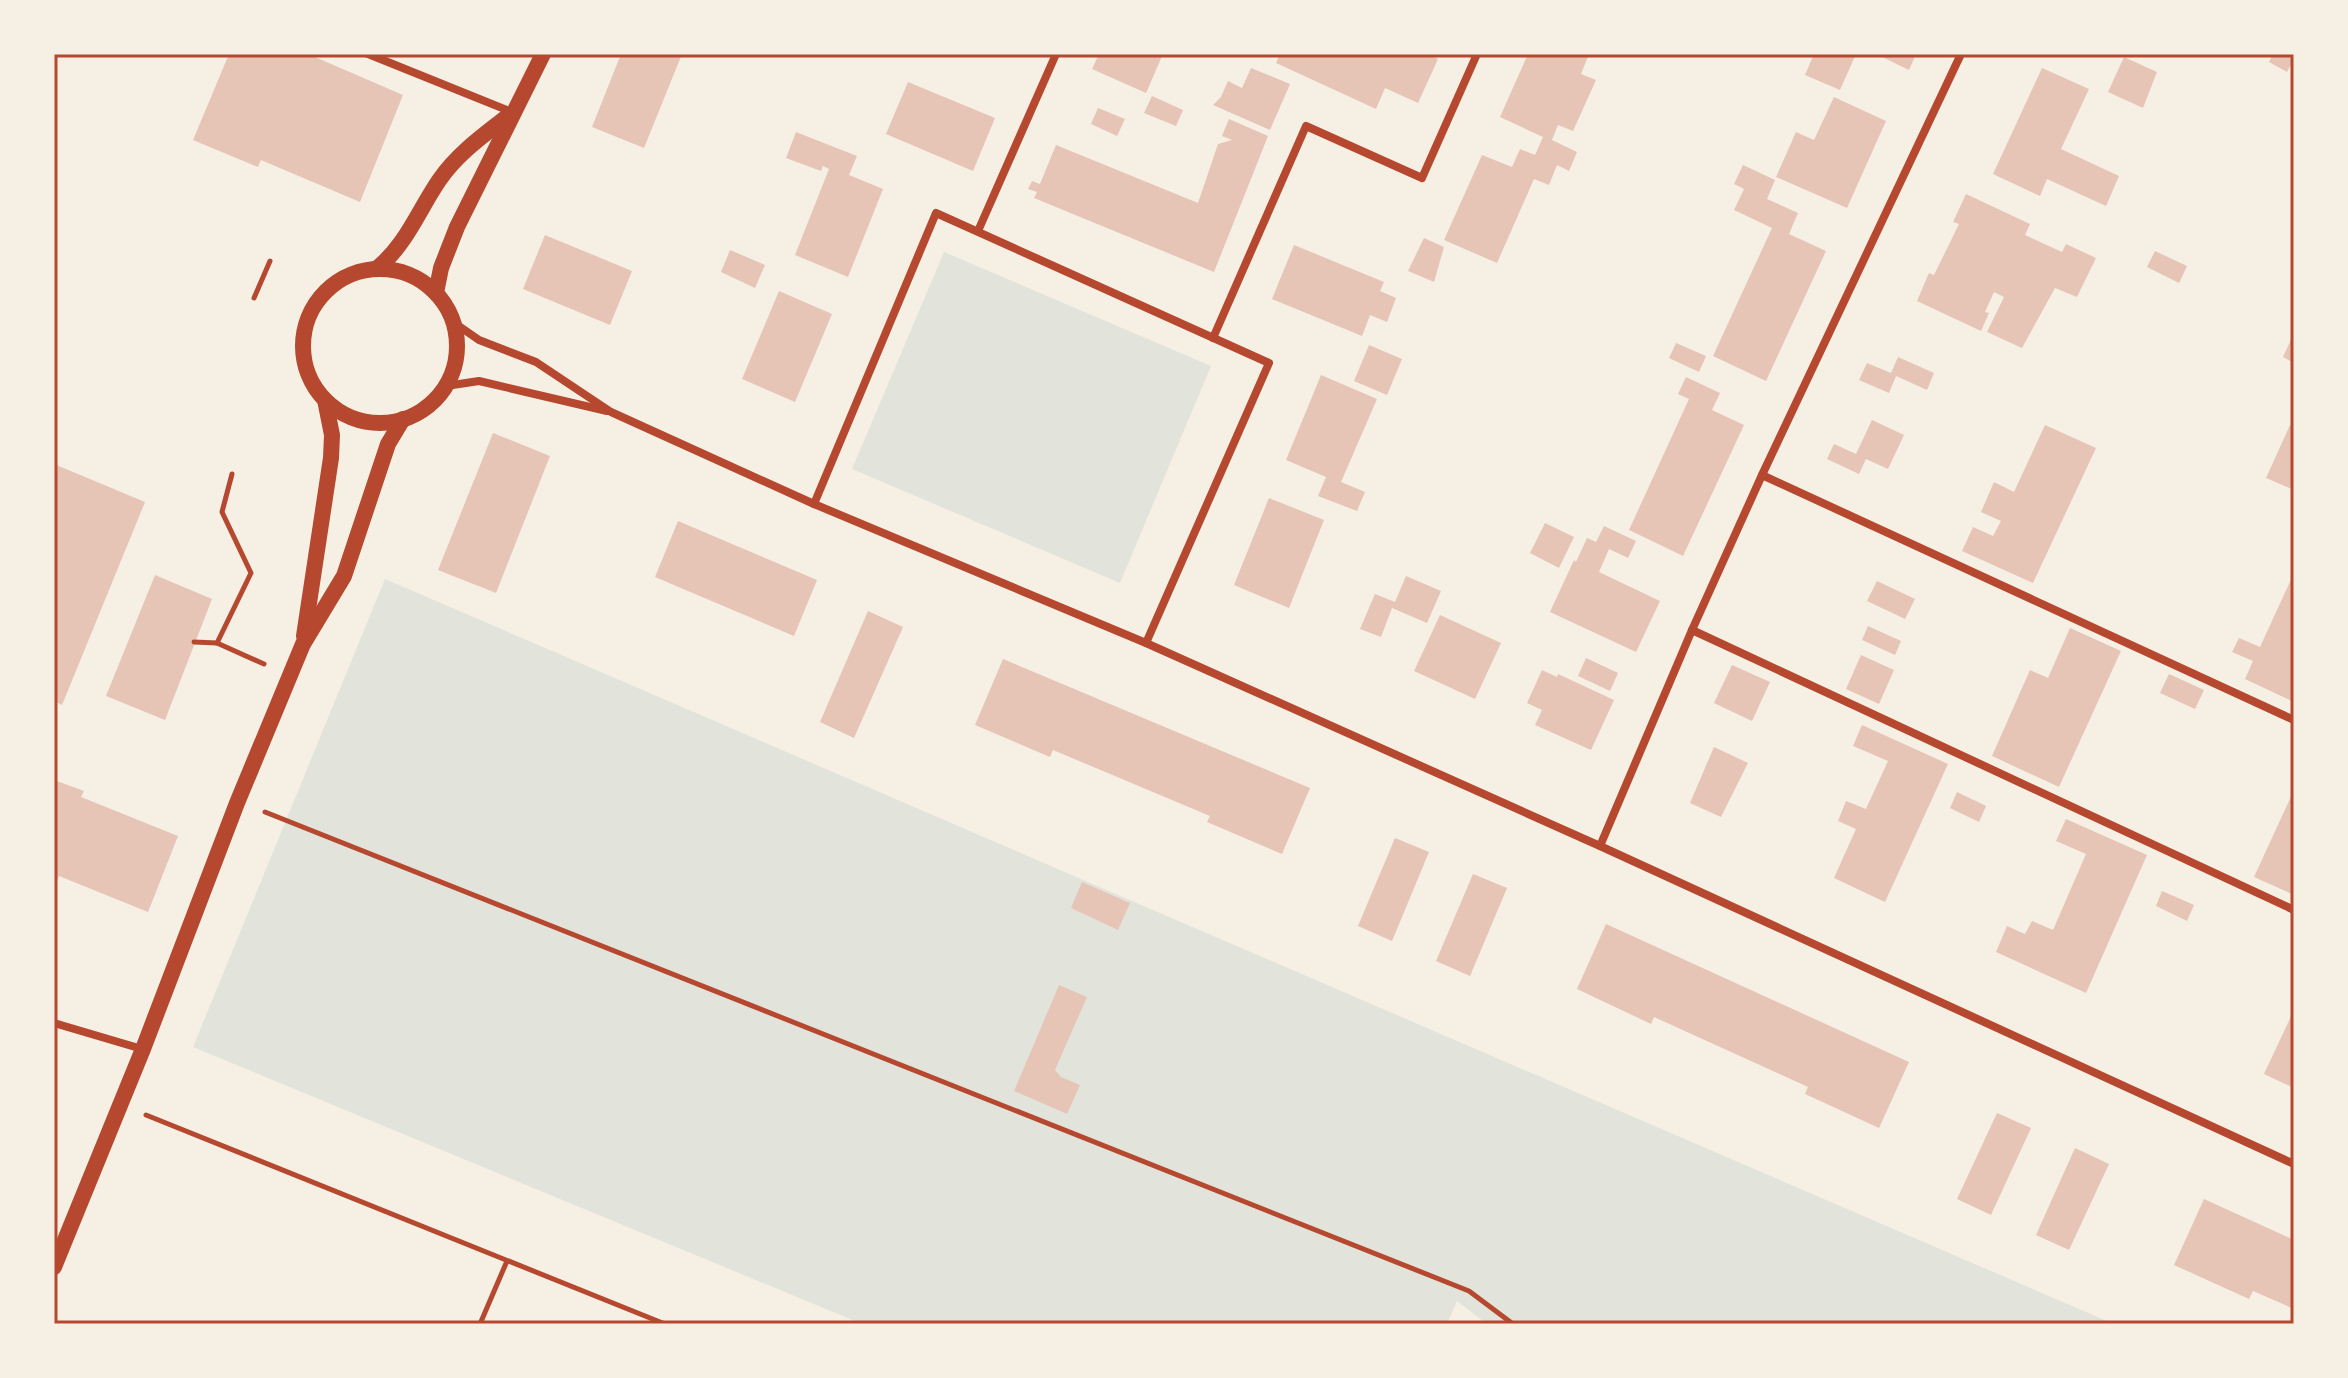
<svg xmlns="http://www.w3.org/2000/svg" width="2348" height="1378" font-family="Inter,sans-serif">
<rect width="100%" height="100%" fill="#f6efe4"/>
<g fill="#e2e4dc">
<path d="M944,252L1211,366L1120,583L852,469Z"/>
<path d="M385,579L2114,1324H1487L1457,1301L1447,1324H862L193,1047Z"/>
</g>
<g fill="#e6c5b7">
<path d="M229,54H308L403,95L360,202L261,160L258,167L193,140Z"/>
<path d="M621,54H682L644,148L592,127Z"/>
<path d="M1099,54H1163L1146,93L1092,69Z"/>
<path d="M1280,54H1428L1438,59L1418,103L1385,88L1376,109L1276,63Z"/>
<path d="M1528,54H1589L1581,74L1596,80L1573,131L1558,125L1552,140L1577,152L1569,171L1557,165L1549,185L1534,179L1497,263L1444,240L1482,155L1512,167L1520,149L1535,155L1543,137L1500,117Z"/>
<path d="M1814,54H1856L1840,90L1805,75Z"/>
<path d="M1876,54H1916L1909,70Z"/>
<path d="M2273,54H2294V59L2287,72L2269,62Z"/>
<path d="M2124,57L2157,72L2143,108L2108,92Z"/>
<path d="M1251,68L1290,84L1270,130L1213,105L1221,97L1228,81L1242,88Z"/>
<path d="M2042,68L2089,89L2061,149L2119,176L2106,206L2047,179L2040,196L1993,174Z"/>
<path d="M908,82L995,118L973,171L886,134Z"/>
<path d="M1152,96L1183,110L1176,126L1144,113Z"/>
<path d="M1834,97L1886,121L1847,208L1776,177L1796,132L1814,140Z"/>
<path d="M1098,108L1125,119L1117,136L1091,124Z"/>
<path d="M1229,119L1268,136L1214,272L1034,198L1037,192L1028,189L1032,181L1040,184L1056,145L1198,203L1218,144L1232,140L1222,136Z"/>
<path d="M796,132L857,156L849,175L883,189L848,277L795,255L829,169L823,166L821,171L786,158Z"/>
<path d="M1743,165L1775,180L1767,199L1798,213L1789,234L1826,251L1766,381L1713,356L1772,228L1734,210L1744,189L1734,184Z"/>
<path d="M1966,194L2030,224L2025,235L2062,252L2066,244L2096,258L2077,297L2055,288L2022,348L1987,332L2004,297L1994,292L1985,312L1989,313L1981,331L1917,301L1929,273L1934,275L1959,224L1953,222Z"/>
<path d="M545,235L632,271L610,325L523,289Z"/>
<path d="M1424,238L1444,247L1434,282L1408,271Z"/>
<path d="M1294,245L1384,282L1380,291L1396,298L1387,322L1370,315L1362,336L1272,299Z"/>
<path d="M730,250L765,265L755,288L721,272Z"/>
<path d="M2155,251L2187,266L2179,283L2147,267Z"/>
<path d="M779,291L832,314L795,402L742,379Z"/>
<path d="M2294,333V363L2283,357Z"/>
<path d="M1676,343L1706,356L1699,372L1669,358Z"/>
<path d="M1369,345L1402,359L1387,395L1354,381Z"/>
<path d="M1898,357L1934,373L1927,390L1896,376L1889,393L1859,380L1867,363L1891,373Z"/>
<path d="M1321,375L1377,399L1341,482L1365,492L1357,511L1318,496L1326,477L1286,460Z"/>
<path d="M1686,377L1720,393L1712,410L1744,425L1683,556L1629,530L1689,399L1678,394Z"/>
<path d="M1872,420L1904,435L1888,469L1866,459L1859,474L1827,459L1834,444L1856,454Z"/>
<path d="M2045,425L2096,448L2033,583L1962,551L1973,527L1993,536L2001,521L1981,512L1994,482L2014,492Z"/>
<path d="M2290,425L2294,427V490L2266,478Z"/>
<path d="M493,433L550,456L496,593L438,570Z"/>
<path d="M54,464L145,502L62,705L54,701Z"/>
<path d="M1269,498L1324,520L1289,608L1234,585Z"/>
<path d="M678,521L817,580L794,636L655,577Z"/>
<path d="M1545,523L1574,537L1559,568L1530,553Z"/>
<path d="M1604,526L1636,541L1628,558L1609,549L1599,572L1660,601L1636,652L1550,612L1574,560L1576,562L1587,538L1596,542Z"/>
<path d="M2294,573V702L2245,679L2253,661L2232,652L2239,638L2260,647Z"/>
<path d="M155,575L212,599L165,720L106,696Z"/>
<path d="M1406,576L1441,591L1427,623L1392,608L1381,637L1360,629L1375,594L1395,602Z"/>
<path d="M1877,581L1915,599L1905,619L1867,601Z"/>
<path d="M868,611L903,627L854,738L820,722Z"/>
<path d="M1440,615L1501,643L1475,699L1414,671Z"/>
<path d="M1868,626L1901,641L1895,655L1862,640Z"/>
<path d="M2070,628L2121,651L2059,787L1992,756L2030,670L2048,678Z"/>
<path d="M1861,655L1894,670L1879,704L1846,689Z"/>
<path d="M1586,658L1618,673L1610,691L1578,676Z"/>
<path d="M1003,659L1310,788L1282,854L1207,822L1210,816L1053,750L1050,757L975,725Z"/>
<path d="M1732,665L1770,682L1752,721L1714,703Z"/>
<path d="M1542,670L1557,677L1558,674L1614,700L1591,750L1535,725L1542,710L1527,703Z"/>
<path d="M2169,674L2204,690L2195,709L2160,693Z"/>
<path d="M1862,725L1948,764L1885,902L1834,878L1856,829L1838,821L1846,801L1866,809L1888,761L1853,746Z"/>
<path d="M1714,747L1748,763L1721,817L1690,803Z"/>
<path d="M54,780L84,791L81,797L178,836L148,912L59,876L54,888Z"/>
<path d="M2294,790V895L2254,877Z"/>
<path d="M1957,792L1986,806L1979,822L1950,808Z"/>
<path d="M2066,819L2147,855L2086,993L1996,952L2007,926L2025,934L2032,921L2053,930L2086,854L2056,841Z"/>
<path d="M1395,838L1429,852L1392,941L1358,926Z"/>
<path d="M1473,874L1507,888L1470,976L1436,961Z"/>
<path d="M1082,882L1130,903L1118,930L1071,908Z"/>
<path d="M2162,891L2194,905L2187,921L2156,906Z"/>
<path d="M1606,924L1909,1062L1879,1128L1805,1094L1808,1087L1654,1017L1651,1024L1577,989Z"/>
<path d="M1059,985L1087,997L1055,1070L1061,1077L1080,1085L1067,1114L1014,1091Z"/>
<path d="M2294,1010V1088L2264,1074Z"/>
<path d="M1997,1113L2031,1128L1991,1215L1957,1199Z"/>
<path d="M2075,1148L2109,1164L2069,1250L2036,1235Z"/>
<path d="M2204,1199L2294,1240V1309L2253,1291L2249,1299L2174,1265Z"/>
</g>
<g fill="none" stroke-linecap="round" stroke-linejoin="round">
<g stroke="#b5482f" stroke-width="5">
<path d="M254,298L270,261"/>
<path d="M194,642L217,643L264,664"/>
<path d="M217,643L251,573L222,512L232,474"/>
<path d="M265,812L1469,1291L1513,1324"/>
<path d="M146,1115L665,1324"/>
<path d="M480,1324L507,1261"/>
</g>
<g stroke="#b5482f" stroke-width="8">
<path d="M368,54L512,112"/>
<path d="M978,231L1056,54"/>
<path d="M453,322L479,340L536,362L611,412L814,504L1146,643L1600,846L2294,1164"/>
<path d="M1213,338L1306,126L1422,178L1477,54"/>
<path d="M446,386L479,381L607,411"/>
<path d="M1762,475L2294,720"/>
<path d="M814,504L936,213L1269,363L1146,643"/>
<path d="M1692,630L2294,910"/>
<path d="M1600,846L1692,630L1762,475L1961,54"/>
<path d="M54,1023L142,1049"/>
</g>
<g stroke="#b5482f" stroke-width="16">
<path d="M376,269C406,246 419,209 440,179C458,153 484,135 508,116"/>
<circle cx="380" cy="346" r="77"/>
<path d="M436,293L441,268L457,227L543,54"/>
<path d="M304,636L331,458L332,435L325,400"/>
<path d="M54,1267L143,1049L237,803L303,644L344,576L388,444L403,419"/>
</g>
</g>
<rect width="2348" height="1378" fill="none" stroke="#f6efe4" stroke-width="112"/>
<rect x="56" y="56" width="2236" height="1266" fill="none" stroke="#b5482f" stroke-width="3"/>
</svg>
